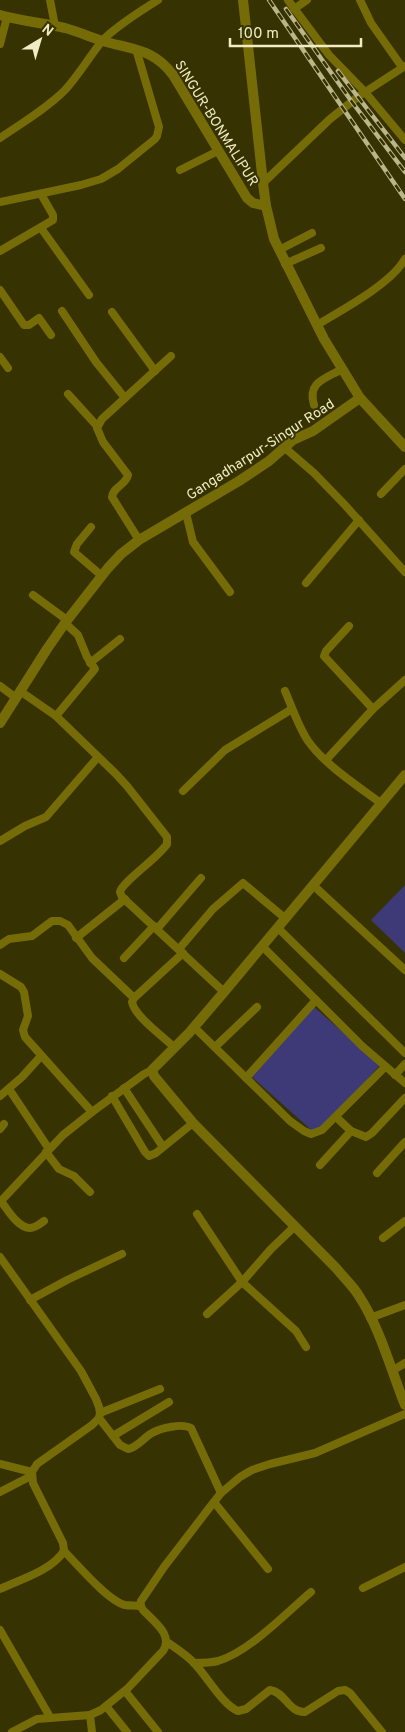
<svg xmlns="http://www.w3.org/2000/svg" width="405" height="1732" font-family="Overpass,sans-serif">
<rect width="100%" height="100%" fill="#373201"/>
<g fill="#3d3a77">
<path d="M405,885V953L371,920Z"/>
<path d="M313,1006L380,1065L318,1136L251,1076Z"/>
</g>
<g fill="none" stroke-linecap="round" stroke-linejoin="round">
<g stroke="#766c07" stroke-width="8">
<path d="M50,0L55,26"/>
<path d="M288,0L329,55L365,92L405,140"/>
<path d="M360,0L371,23L402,67"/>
<path d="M294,9L307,0"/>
<path d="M0,44L7,17"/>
<path d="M0,138C22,123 46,109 65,90C79,75 89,57 102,41C116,26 141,11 158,0"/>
<path d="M180,170L218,151"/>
<path d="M263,183L330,119L359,96L405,66"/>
<path d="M0,202L81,185L101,179L118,169L155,139L157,136L159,127L136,49"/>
<path d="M41,228L89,295"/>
<path d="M279,250L312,233"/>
<path d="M0,251L53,220V215L41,194"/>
<path d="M285,264L321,248"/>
<path d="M0,290L24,325H29L39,318L51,335"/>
<path d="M62,311L96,362L125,398"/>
<path d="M112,312L155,371"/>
<path d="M317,325C342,310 391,284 405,259"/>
<path d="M0,357L8,368"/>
<path d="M68,394L97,426"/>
<path d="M314,405C307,382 325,379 342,369"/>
<path d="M285,448L314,473L344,504L405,572"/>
<path d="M381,494L405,469"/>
<path d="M186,513L193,542L230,592"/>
<path d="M91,527L77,544L74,552L102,576"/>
<path d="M139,540L112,497C113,487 126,485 128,475L103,442L97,428L102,419L171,356"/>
<path d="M306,583L359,520"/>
<path d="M33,595L67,620"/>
<path d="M349,626L326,651L324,656L373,709"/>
<path d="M90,663L120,639"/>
<path d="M0,686L16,698"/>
<path d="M20,691L56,716L115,773L127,786L167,837V844C158,858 122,882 120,892L122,897L224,992"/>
<path d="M285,691C292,707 298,726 308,741C325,765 358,786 382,804"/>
<path d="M56,716L95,669L87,657L78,635L65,623"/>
<path d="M326,760L373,709L405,680"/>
<path d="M183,791L225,750L292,709"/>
<path d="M0,841L25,826L46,817L98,757"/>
<path d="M314,886L405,970"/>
<path d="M278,928L405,1053"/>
<path d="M157,929L201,878"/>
<path d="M76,938L125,899"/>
<path d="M0,945L9,939L32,936L52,921H60L68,925L92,958L134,998"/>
<path d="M263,947L362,1046L405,1083"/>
<path d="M179,949L213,909L243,883L286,919"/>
<path d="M124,958L154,926"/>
<path d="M0,974L21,987L24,992L28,1016L23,1030L25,1037L92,1112"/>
<path d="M194,1027L290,1121L304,1131L311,1134L322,1130L385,1067"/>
<path d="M215,1047L257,1007"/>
<path d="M175,1048C164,1037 135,1017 132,1002L134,998L183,953"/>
<path d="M395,1075L405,1064"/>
<path d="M246,1078L316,1000"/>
<path d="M124,1088L163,1147"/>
<path d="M9,1089L49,1149"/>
<path d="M0,1096L22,1077L41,1056"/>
<path d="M112,1096L145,1152L149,1156L156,1153L193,1123"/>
<path d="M336,1117L351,1131L366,1137L372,1133L405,1098"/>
<path d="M0,1129L4,1124"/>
<path d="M46,1152L59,1169L74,1176L90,1192"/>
<path d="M320,1165L351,1131"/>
<path d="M377,1173L405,1142"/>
<path d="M1,1201C7,1209 18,1228 30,1228C35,1228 40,1224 44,1221"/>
<path d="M0,1202L63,1135L92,1112L144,1074L152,1070"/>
<path d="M197,1214L242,1282L296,1331L306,1347"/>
<path d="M383,1238L405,1221"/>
<path d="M0,1257L81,1371L96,1399L99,1407L100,1413L99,1418L92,1425L37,1464L32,1472L33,1483L63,1543L64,1551C51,1571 21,1579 0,1589"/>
<path d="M30,1300L67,1280L122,1254"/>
<path d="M207,1314L242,1282L271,1249L294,1227"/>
<path d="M370,1318L405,1305"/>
<path d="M392,1371L405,1363"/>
<path d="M100,1413L160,1389"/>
<path d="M99,1418L120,1445L128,1449C138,1447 143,1438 152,1433C161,1428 182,1423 191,1428L221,1493"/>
<path d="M113,1436L169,1402"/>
<path d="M0,1464L32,1472"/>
<path d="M0,1492L31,1476"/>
<path d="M214,1502L268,1569"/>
<path d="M64,1551C77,1564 108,1601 125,1605C130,1606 136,1605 141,1606"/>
<path d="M363,1588L405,1567"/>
<path d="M0,1630L50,1717"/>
<path d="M167,1642C177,1649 187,1655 195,1664C208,1678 222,1704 238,1711L246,1709L270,1690C285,1692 289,1713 305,1712L338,1691L345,1690L350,1693L382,1732"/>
<path d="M194,1663C202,1663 210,1663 218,1661C249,1652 286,1613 311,1592"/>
<path d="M125,1691L158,1732"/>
<path d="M106,1706L127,1732"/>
<path d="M90,1715L92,1732"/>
<path d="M12,1732L37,1719L90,1715L101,1710L128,1688L163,1651C174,1635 153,1621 143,1610L140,1605L141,1601L164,1567L210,1507L221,1493L240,1477L252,1470L270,1464L315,1453L405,1414"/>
</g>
<g stroke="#766c07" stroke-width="10">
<path d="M243,0L263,183L266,206L274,239L324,339L360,398L405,447"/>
<path d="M0,15C21,21 43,23 65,28C80,32 94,39 110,43C137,50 155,51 173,75L247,198L253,203L266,206"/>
<path d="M0,723L47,649L65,623L108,568L121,554L139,540L239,481L269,461L293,440L313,431L360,398"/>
<path d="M405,775L224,992L189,1033L152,1070L154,1076L193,1123L337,1269C344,1278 353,1286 359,1296C380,1328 391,1370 405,1405"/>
</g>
<g stroke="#bab68a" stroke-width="4.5">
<g id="rail">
<path d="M269,0L405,199"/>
<path d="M286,9L352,102L405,172"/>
<path d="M338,71L405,158"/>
</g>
</g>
<use href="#rail" stroke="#373201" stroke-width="2.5" stroke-dasharray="8" stroke-linecap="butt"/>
</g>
<g text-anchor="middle" stroke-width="4" stroke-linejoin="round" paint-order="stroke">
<g font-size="14" fill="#f0ecc3" stroke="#373201">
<text transform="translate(217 123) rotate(58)" y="5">SINGUR-BONMALIPUR</text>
<text transform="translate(260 449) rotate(-33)" y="5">Gangadharpur-Singur Road</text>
</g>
</g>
<g transform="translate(40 40) rotate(38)" stroke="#373201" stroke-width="4" paint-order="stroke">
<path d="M0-4L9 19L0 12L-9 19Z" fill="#f0ecc3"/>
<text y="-8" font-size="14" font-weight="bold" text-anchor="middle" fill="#f0ecc3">N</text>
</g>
<path d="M230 38v8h131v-8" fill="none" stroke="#f0ecc3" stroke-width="2.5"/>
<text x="238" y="38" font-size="15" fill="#f0ecc3" stroke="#373201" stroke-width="4" paint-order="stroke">100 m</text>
</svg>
